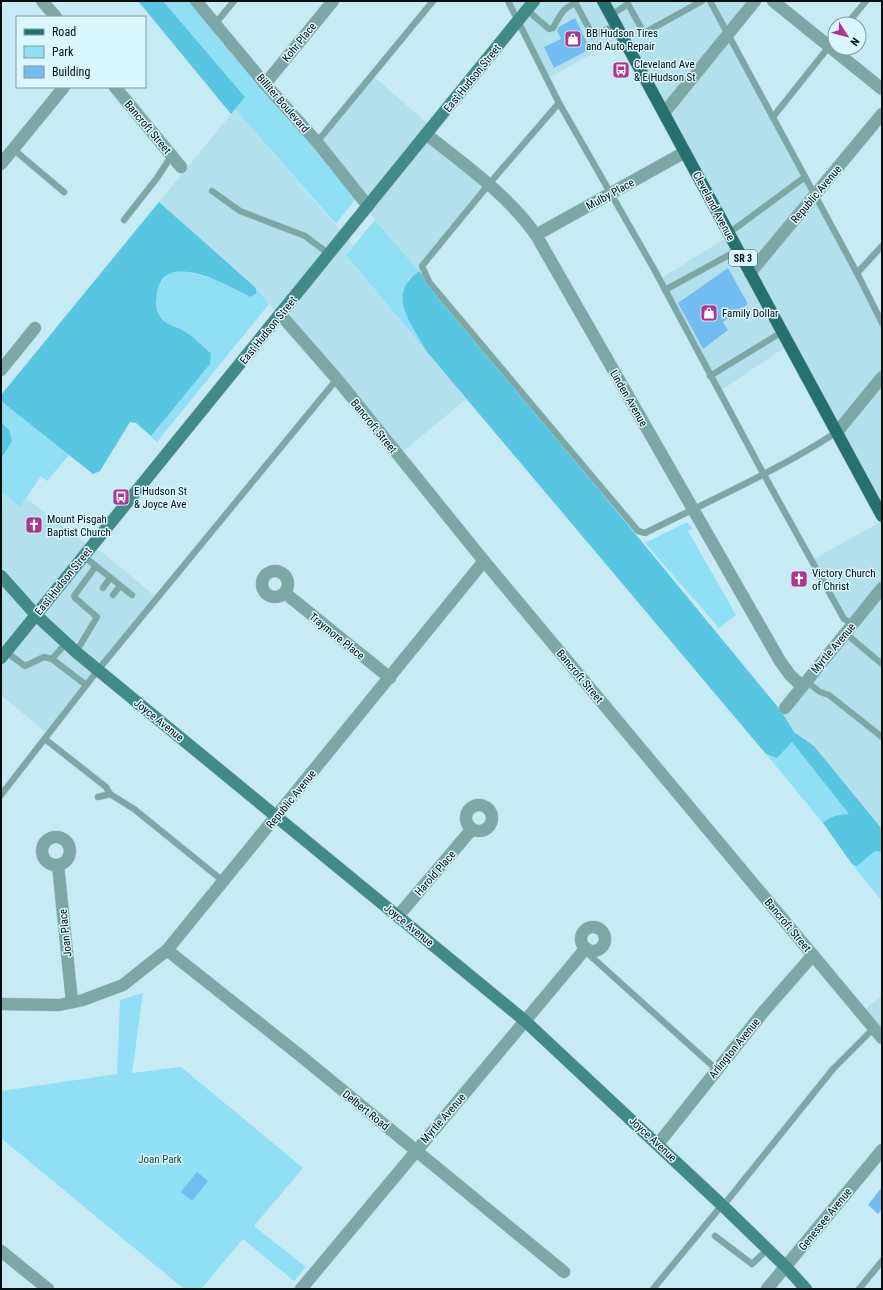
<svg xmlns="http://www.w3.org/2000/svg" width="883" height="1290" font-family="'Roboto Condensed',sans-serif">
<rect width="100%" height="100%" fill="#c7ebf5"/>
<g fill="#b3e0ed">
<path d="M509,1H756L728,35L882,322V515L787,346L720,391L658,280L729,236L623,37L550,77Z"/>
<path d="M372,75L433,128L427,136L488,183L419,271L312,146Z"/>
<path d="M235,109L353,245L346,255L466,399L398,456L256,288L159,202Z"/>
<path d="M1,491L20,507L26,498L79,539L103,553L160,600L49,735L1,695Z"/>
<path d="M882,521V829L814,746L794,732L783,713L851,626L812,560Z"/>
<path d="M882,996V1036L861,1012Z"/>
</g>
<g fill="#90dff5">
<path d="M163,1H190L356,198L336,224L235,109L245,97Z"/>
<path d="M375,220L419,271L408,279L405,312L427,352L346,255Z"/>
<path d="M185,271L221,281L250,297L256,294V288L269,304L157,442L151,436L210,364L211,352L184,331L164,322L158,314L156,296L160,283L170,273Z"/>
<path d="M1,401L69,455L47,481L41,476L20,507L1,491V459L4,456L9,430L1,422Z"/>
<path d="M687,522L693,529L688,531L736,615L719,628L645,543Z"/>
<path d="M792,742L850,815L828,818L823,823L766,754L777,758Z"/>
<path d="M875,851L882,852V901L852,864L857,866Z"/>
<path d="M143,993L132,1073L181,1067L303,1168L254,1226L306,1267L294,1281L243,1239L201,1289H184L2,1139L1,1140V1091L117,1074L120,1000Z"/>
</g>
<g fill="#58c5e1">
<path d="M138,1H163L245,97L231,114Z"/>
<path d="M159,202L256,288V294L250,297C230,286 169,251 158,288C156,296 155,308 159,315C164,325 176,326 184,331C194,337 202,346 211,353L210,364L151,436L136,423L130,422L100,471L93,474L1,401V395Z"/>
<path d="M419,271L782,712L794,732L814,746L882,829V852L875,851L857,866L852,864L823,823C832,815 838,815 849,814L792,742L777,758L766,754L427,352C412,324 385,295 419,271Z"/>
<path d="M1,422L9,430L12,441L1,459Z"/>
</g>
<g fill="#73bcf1">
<path d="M575,18L590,49L554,68L544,47L561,39L557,31L559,27Z"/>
<path d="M728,268L748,304L723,322L728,330L703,349L678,303Z"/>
<path d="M197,1172L208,1181L192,1201L181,1192Z"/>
<path d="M882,1187V1209L878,1214L868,1205Z"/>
</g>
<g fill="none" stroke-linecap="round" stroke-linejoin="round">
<g stroke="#a8c8d1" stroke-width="7">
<g id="lane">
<path d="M508,1L559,103L654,269L763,473L844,619L853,624"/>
<path d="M710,1L857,273L882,323"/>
<path d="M527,10L549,29L553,28C558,19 564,5 576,4L593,36L616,25"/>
<path d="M611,15L628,4L644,33L702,1"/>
<path d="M215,24L234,1"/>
<path d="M847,24L866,1"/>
<path d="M559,103L489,184L422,266L429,282L638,531L645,533C709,501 777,471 837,432"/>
<path d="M773,117L835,39"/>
<path d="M317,142L433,1"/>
<path d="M13,149L64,192"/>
<path d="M212,191L240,211L305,236L329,254"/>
<path d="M124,220L157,178L172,155"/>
<path d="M729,233L805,177"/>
<path d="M857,273L882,246"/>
<path d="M665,290L738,250"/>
<path d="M710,376L782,332"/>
<path d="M96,566L132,595"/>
<path d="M103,588L110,578"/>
<path d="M113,595L120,586"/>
<path d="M845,633L882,664"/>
<path d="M66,643L52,659L86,685"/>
<path d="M6,652L25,666L44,657L52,659"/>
<path d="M76,652L97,617L75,598L74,596L96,566L83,556"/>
<path d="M806,681L820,692L829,695L882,737"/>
<path d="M45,739L106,787L110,794"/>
<path d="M1,795L98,670L337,379"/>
<path d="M98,797L110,794L134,809L223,881"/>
<path d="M584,950L717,1070"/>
<path d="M723,1206L833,1069L874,1028"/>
<path d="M715,1236L752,1264L768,1249"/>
<path d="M653,1289L722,1205"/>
<path d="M859,1289L882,1261"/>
</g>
</g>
<g stroke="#a8c8d1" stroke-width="13">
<g id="street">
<path d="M42,1L56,17"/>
<path d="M196,1L265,84L317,142L368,206"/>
<path d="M773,1L882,89"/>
<path d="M265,84L333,1"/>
<path d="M115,87L181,167"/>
<path d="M664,113L755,1"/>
<path d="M426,134C465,165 507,194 536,235L780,661L790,675L802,686"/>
<path d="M1,164L64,87"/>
<path d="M536,235L685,152"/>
<path d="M750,273L882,114"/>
<path d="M280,314L337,379L484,561L882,1038"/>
<path d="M1,370L35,328"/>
<path d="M837,432L882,377"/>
<circle cx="275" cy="584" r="13"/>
<path d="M285,593L390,678"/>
<path d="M785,708L882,588"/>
<circle cx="479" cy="818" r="13"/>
<circle cx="56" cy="851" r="14"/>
<path d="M58,865L72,1002"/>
<path d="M398,916L472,829"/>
<circle cx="593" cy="939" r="12"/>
<path d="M167,950L302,1057L564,1272"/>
<path d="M1,1004L59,1005L83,1000L123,985L167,950L484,561"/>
<path d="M658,1144L764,1011L813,955"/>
<path d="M1,1251L48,1289"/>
<path d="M301,1289L586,948"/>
<path d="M767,1289L882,1150"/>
</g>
</g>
<g stroke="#a8c8d1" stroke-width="13">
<g id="secondary">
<path d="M1,576L36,615L76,652L524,1020L723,1206L786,1267L806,1289"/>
<path d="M1,658L534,1"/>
</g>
</g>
<g stroke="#a8c8d1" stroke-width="13">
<path id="primary" d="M603,1L882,516"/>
</g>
<use href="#lane" stroke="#7ba8a6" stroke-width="6"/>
<use href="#street" stroke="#7ba8a6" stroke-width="12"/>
<use href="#secondary" stroke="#418a88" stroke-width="12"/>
<use href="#primary" stroke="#26716f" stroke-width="12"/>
</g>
<defs>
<g id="shop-square" transform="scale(0.9)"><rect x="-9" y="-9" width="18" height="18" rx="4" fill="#ad378d" stroke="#daf7ff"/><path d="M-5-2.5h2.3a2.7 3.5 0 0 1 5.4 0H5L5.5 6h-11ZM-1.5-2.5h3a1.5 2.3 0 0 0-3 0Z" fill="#fff"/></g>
<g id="bus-square" transform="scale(0.9)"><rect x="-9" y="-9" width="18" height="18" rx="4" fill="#ad378d" stroke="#daf7ff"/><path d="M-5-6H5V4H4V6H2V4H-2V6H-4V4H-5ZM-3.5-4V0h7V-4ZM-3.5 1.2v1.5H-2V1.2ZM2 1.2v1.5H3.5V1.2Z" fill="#fff"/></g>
<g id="church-square" transform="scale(0.9)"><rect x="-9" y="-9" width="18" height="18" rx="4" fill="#ad378d" stroke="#daf7ff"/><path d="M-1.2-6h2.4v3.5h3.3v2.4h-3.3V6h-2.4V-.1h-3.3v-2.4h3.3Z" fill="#fff"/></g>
</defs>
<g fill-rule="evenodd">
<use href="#shop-square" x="573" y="39"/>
<use href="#bus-square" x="621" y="70"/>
<use href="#shop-square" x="709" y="313"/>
<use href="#bus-square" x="121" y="497"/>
<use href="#church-square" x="34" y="525"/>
<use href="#church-square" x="799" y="579"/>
</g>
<g text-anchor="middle" stroke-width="3" stroke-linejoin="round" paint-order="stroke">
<rect fill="#daf7ff" stroke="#445458" stroke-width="1" x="729" y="250" width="28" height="16" rx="3"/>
<g font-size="10" font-weight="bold" fill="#030e11">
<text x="743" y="262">SR 3</text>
</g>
<g font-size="11" fill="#030e11" stroke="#daf7ff" text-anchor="start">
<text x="586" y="37">BB Hudson Tires<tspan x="586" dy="13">and Auto Repair</tspan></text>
<text x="634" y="68">Cleveland Ave<tspan x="634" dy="13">&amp; E Hudson St</tspan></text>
<text x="722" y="317">Family Dollar</text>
<text x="134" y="495">E Hudson St<tspan x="134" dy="13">&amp; Joyce Ave</tspan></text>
<text x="47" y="523">Mount Pisgah<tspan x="47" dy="13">Baptist Church</tspan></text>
<text x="812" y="577">Victory Church<tspan x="812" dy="13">of Christ</tspan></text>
</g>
<g font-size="11" fill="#030e11" stroke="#daf7ff">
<text transform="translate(299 42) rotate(-51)" y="4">Kohr Place</text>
<text transform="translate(472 78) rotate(-51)" y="4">East Hudson Street</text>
<text transform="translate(283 103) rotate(49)" y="4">Billiter Boulevard</text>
<text transform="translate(148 127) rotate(50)" y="4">Bancroft Street</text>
<text transform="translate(610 194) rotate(-29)" y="4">Mulby Place</text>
<text transform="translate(816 194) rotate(-50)" y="4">Republic Avenue</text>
<text transform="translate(714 206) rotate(62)" y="4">Cleveland Avenue</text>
<text transform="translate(268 330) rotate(-51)" y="4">East Hudson Street</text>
<text transform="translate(629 398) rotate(60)" y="4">Linden Avenue</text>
<text transform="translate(374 426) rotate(51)" y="4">Bancroft Street</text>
<text transform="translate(63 581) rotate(-51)" y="4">East Hudson Street</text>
<text transform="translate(337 636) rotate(39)" y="4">Traymore Place</text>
<text transform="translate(833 648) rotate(-50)" y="4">Myrtle Avenue</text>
<text transform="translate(580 676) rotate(50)" y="4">Bancroft Street</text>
<text transform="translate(159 720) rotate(39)" y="4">Joyce Avenue</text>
<text transform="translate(291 799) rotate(-51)" y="4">Republic Avenue</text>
<text transform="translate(435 873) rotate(-49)" y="4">Harold Place</text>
<text transform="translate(409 925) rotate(39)" y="4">Joyce Avenue</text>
<text transform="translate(788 925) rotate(50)" y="4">Bancroft Street</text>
<text transform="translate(65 933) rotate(-96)" y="4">Joan Place</text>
<text transform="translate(734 1048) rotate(-51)" y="4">Arlington Avenue</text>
<text transform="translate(366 1110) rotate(39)" y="4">Delbert Road</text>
<text transform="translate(443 1118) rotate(-49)" y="4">Myrtle Avenue</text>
<text transform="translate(653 1139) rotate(43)" y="4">Joyce Avenue</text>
<text transform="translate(825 1219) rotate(-51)" y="4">Genessee Avenue</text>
</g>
<g font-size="11" fill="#144551" stroke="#daf7ff">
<text x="160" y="1163">Joan Park</text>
</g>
</g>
<rect width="883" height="1290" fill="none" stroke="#030e11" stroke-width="4"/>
<rect x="16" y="16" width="130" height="72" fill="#daf7ff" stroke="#849aa0"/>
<rect x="24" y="29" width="20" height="6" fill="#26716f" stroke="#849aa0"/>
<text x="52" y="36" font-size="12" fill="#030e11">Road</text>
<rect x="24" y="46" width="20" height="12" fill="#90dff5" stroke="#849aa0"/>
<text x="52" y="56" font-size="12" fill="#030e11">Park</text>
<rect x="24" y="66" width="20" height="12" fill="#73bcf1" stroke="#849aa0"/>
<text x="52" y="76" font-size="12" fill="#030e11">Building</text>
<g transform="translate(847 36) rotate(126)"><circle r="19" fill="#daf7ff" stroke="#849aa0"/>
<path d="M0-3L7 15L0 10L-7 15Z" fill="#ad378d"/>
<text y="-6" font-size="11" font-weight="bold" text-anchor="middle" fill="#030e11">N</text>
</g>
</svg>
